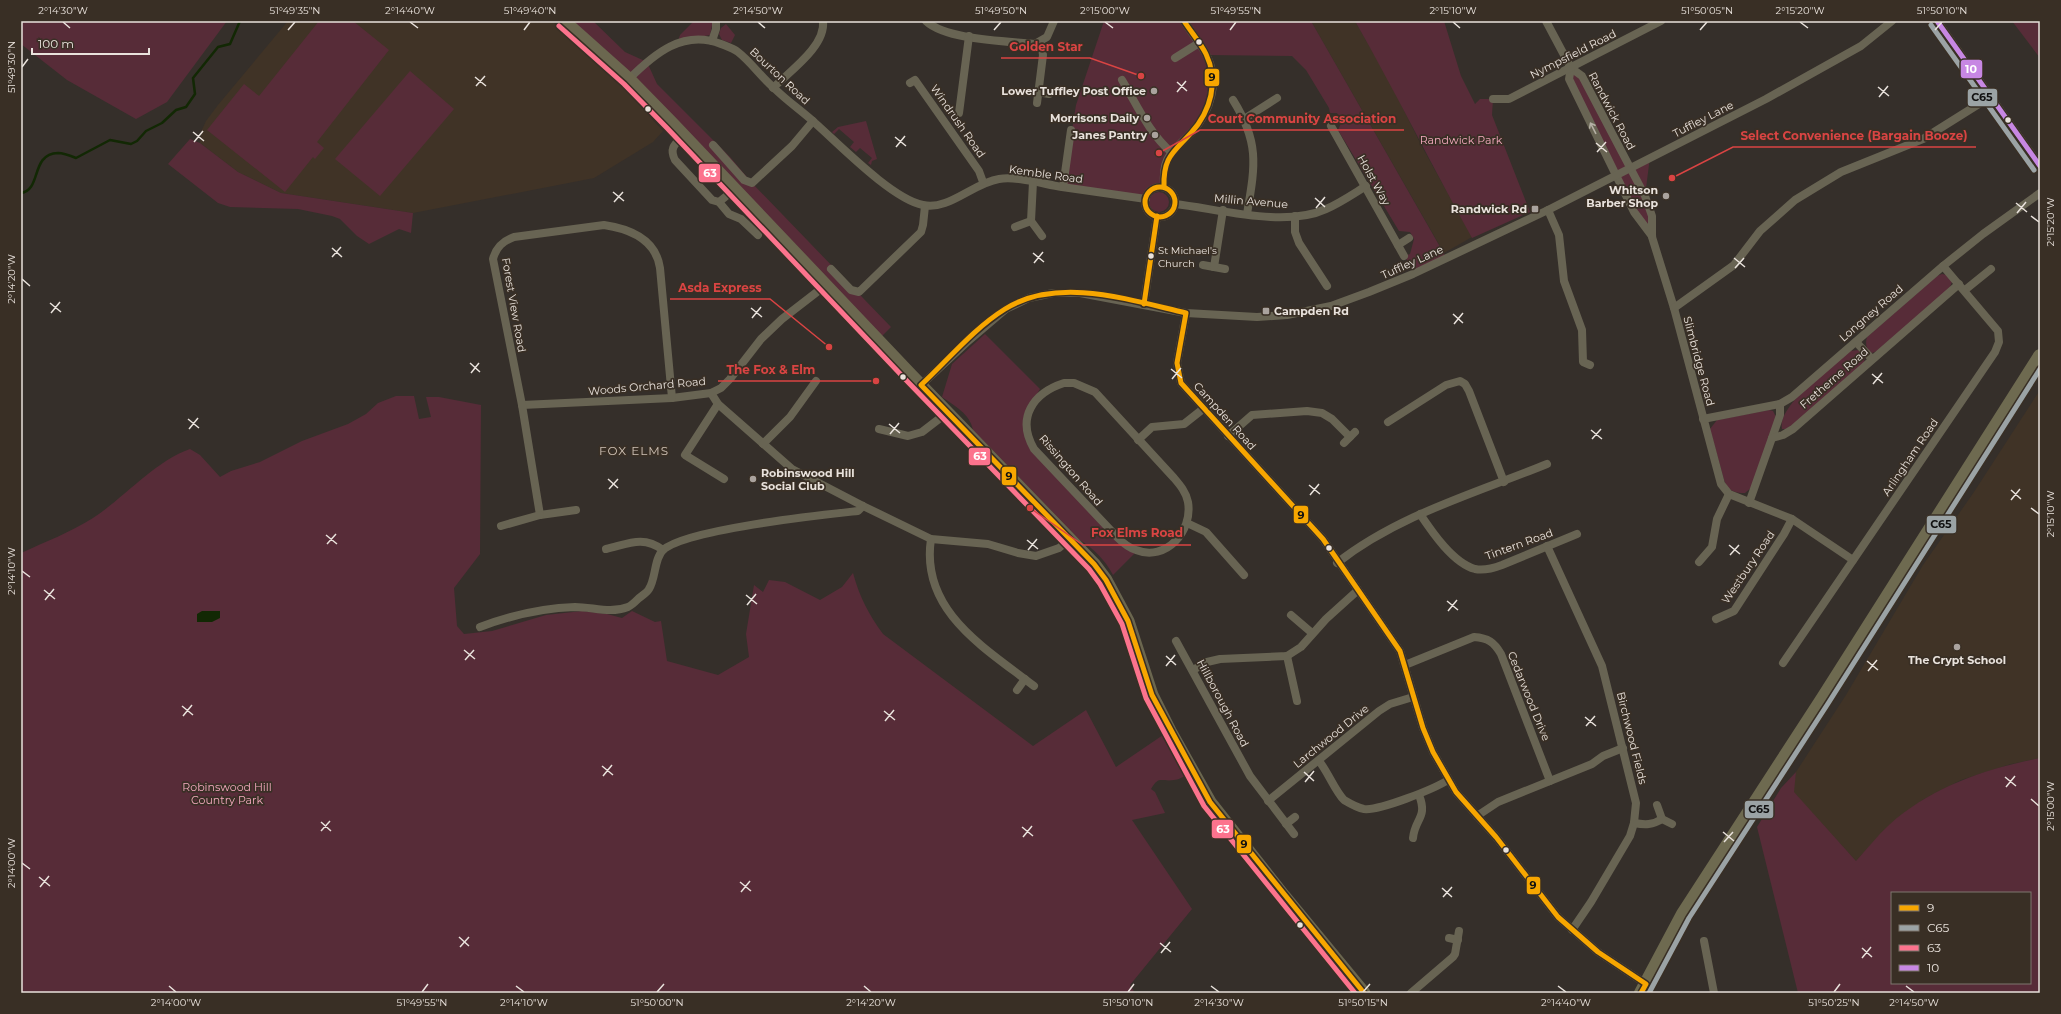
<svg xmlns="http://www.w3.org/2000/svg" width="2061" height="1014" font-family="Montserrat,sans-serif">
<rect width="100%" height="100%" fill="#352f2a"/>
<g fill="#403326">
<path d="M288,21H551L559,26L622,86L663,131L653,142L594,178L413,213L281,193L238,172L200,143L201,132L206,121L218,105Z"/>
<path d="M1311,21H1355L1390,82L1421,145L1472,237L1444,253Z"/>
<path d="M2040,390V758L2011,764L1961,780L1924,799L1890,825L1856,861L1793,792L1796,772L1846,695L1923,565L1974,492Z"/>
</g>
<g fill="#572c38" fill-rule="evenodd">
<path d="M27,21H227L167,102L136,119L67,80L21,44V23Z"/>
<path d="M319,21H353L389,50L317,142L324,148L315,159L313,157L285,192L207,130L244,84L259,96Z"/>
<path d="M564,21H593L625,52L647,62L657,84L730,157L752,183L891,327L878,340Z"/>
<path d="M694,21H713L710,35L678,41L680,35Z"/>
<path d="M1104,21H1311L1447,259L1413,274L1409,263L1404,256L1410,254L1414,239L1410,232L1399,231L1338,130L1342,121L1337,113H1330L1329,108L1306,70L1292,56L1207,55L1212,73L1206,112L1171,152L1164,187L1151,190L1146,199L1063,187L1076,105Z"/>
<path d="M1355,21H1444L1461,76L1475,104L1480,99H1493L1492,115L1530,212L1472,238C1432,166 1396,93 1355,21Z"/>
<path d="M2012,21H2040V58Z"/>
<path d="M726,24L735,35L731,43L722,40L719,34L721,28Z"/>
<path d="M1571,68L1582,76L1630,168L1650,157L1645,196L1652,237L1634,212L1569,79Z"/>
<path d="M410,71L454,109L380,196L335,159Z"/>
<path d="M866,121L877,159L872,161L871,165L868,163L872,158L860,148L856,152L850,147L854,142L839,129L834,134L832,132L838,127Z"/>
<path d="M190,139L200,143L238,172L281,193L413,213L411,233L399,229L369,244L357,236L340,219L332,216L298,209L230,207L218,203L168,164Z"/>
<circle cx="1159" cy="202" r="10"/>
<path d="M1942,274L1947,275L1952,282L1949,289L1877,351L1872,353C1866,349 1865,344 1867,337L1937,276Z"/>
<path d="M985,334L1040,389L1030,407L1029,440L1118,538L1137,551L1113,575C1105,560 1095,550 1080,540L973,430C970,414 955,406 942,397L952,364Z"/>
<path d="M1858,350L1865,356L1864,363L1795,423L1786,429H1782C1777,405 1833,366 1850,351Z"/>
<path d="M396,396H414L419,419L431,417L426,397H439L481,405L480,554L454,588L457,626L464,634L492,631L546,615L582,611L607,614L622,618L632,611L655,622L661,621L667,661L718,675L749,657L746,634L754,585L763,592L769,580L785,582L820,600L842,587L853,573C860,598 868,613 883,634L1033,746L1086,710L1116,767L1163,735L1186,775C1183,777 1178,780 1174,780C1161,782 1159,775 1151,789L1155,792L1165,813L1132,820L1192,909L1130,985L1135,993H21V553C45,542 71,532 93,518C124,498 155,461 190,449L200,455L220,477L231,471L260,462L302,441L348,424L366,414L378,403Z"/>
<path d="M1769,410L1773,411L1776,417L1752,487L1745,493C1734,493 1728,491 1724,480L1710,429L1717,420Z"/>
<path d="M2040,758V993H1798L1757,827L1781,788L1796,772L1794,792L1856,861C1867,849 1877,836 1889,825C1931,787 1985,769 2040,758ZM1892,893H2030V983H1892Z"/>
</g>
<path fill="#122804" d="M202,611H220V618L212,622H197V614Z"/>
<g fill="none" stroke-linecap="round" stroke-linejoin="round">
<path stroke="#122804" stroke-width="2.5" d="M21,193C42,190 30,154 58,153C63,153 71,156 76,158L110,140L131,144L137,141L146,131L162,123L176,110L186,107L195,94L193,78L218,47L230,44L240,21"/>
<g stroke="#686453" stroke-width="8">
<path d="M926,21C946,40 1006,41 1035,44L1047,37L1054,21"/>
<path d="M1546,21L1571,68L1582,76L1645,196L1652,216V237L1674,308L1721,484L1729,494L1792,519L1853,560"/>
<path d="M1937,21L2040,166"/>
<path d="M712,41L716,29V21"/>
<path d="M1175,58L1199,43"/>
<path d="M1571,68L1569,79L1634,212L1652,236"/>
<path d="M629,79C654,54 683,29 721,44C726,46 733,48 738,52C751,62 761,77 774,88C787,101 802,111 815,123C840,145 892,199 923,205C948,211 973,183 999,179C1017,176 1043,184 1062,187C1090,191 1118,195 1146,199"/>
<path d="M1122,80C1137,105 1149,133 1171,152"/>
<path d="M910,83L915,80L979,171L983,182"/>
<path d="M773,88C790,71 826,46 823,21"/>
<path d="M1038,92L1049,94"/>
<path d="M1493,99H1509L1661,21"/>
<path d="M1233,100C1260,143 1255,166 1247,214"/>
<path d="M1037,103L1043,55L1041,42"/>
<path d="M959,113L969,36"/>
<path d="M1244,119L1277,98"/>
<path d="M1331,126L1404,256"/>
<path d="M683,136C675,144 669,148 675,160L712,200L719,202L729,214L741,219L758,235"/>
<path d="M713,145L744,180L752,183L792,146L813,121"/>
<path d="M1033,182L1031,221L1042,236"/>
<path d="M1063,187L1071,130"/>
<path d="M1164,187C1162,155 1171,154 1191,133C1211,112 1220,81 1206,54C1200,43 1191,32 1184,21"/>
<circle cx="1160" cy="202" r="15"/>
<path d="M719,202L735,189"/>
<path d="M1175,204C1219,209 1285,228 1326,209C1340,203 1353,194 1366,186"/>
<path d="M1548,210L1559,235L1564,281L1582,330L1583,362L1590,365"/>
<path d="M1295,216V232L1299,243L1327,286"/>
<path d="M1015,227L1031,221"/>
<path d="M1398,245L1409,238"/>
<path d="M1203,265L1225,269"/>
<path d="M1214,267L1223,210"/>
<path d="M831,269L851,290L859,292L921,232L923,225L925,206"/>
<path d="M1965,290L1991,269"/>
<path d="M1144,304L1157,216"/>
<path d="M1674,308L1734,265L1760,231L1795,200L1841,172L1923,139L1990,97"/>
<path d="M1186,313L1177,363L1181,383L1323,539L1400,651L1423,728L1433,752L1456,792L1496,837L1558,917L1598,952L1646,984"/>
<path d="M1856,342L1872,359"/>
<path d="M1064,383H1074L1095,392L1174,478C1180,485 1186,492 1188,502C1193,531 1166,562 1136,550C1129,548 1123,543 1118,538L1034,449C1016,418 1033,393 1064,383Z"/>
<path d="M921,385L966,343L1006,309L1029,298L1053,293H1080L1186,313L1257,317L1287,315L1331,306L1369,292L1413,274L1548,210L1766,99L1861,46L1892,21"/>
<path d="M711,393L718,404L792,469L863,506L931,539L988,544L1018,553L1036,556L1059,548L1070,539"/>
<path d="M718,404L685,455L724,479"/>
<path d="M522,405L672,398L711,393L721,388L730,379L761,339L782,319L826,285"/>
<path d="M1703,419L1780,404L1792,397L1943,266L1983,234L2040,193"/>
<path d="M1388,422L1446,385L1460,381L1465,384L1469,391L1504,482"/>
<path d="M879,429L908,436L922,432L948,412"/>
<path d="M1228,436L1252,415L1307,411L1322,413L1332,419L1350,437"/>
<path d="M1772,438L1780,415V404"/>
<path d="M1138,440L1152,427L1184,424L1203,409"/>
<path d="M1344,443L1355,432"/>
<path d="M763,444L790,417L816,381"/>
<path d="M1749,503L1772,438L1783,435L1793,429L1959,284"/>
<path d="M576,510L540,515L522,405L493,259C496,247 503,241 514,237L604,225C631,229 656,240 660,268L672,398"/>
<path d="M1420,514C1432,532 1453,563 1475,569C1484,571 1494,568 1502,565L1577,534"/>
<path d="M1187,523L1206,532L1244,575"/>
<path d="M501,526L540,515"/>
<path d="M931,539C920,611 985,648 1034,686"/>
<path d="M1547,546L1602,666L1636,803L1634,823L1630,836L1591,902L1572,930"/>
<path d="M606,549C628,544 643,535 663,550"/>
<path d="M1699,562L1712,547L1717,519L1729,494"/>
<path d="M1337,563C1398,515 1476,493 1547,464"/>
<path d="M1291,615L1312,633"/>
<path d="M1716,619L1734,611L1784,534L1792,519"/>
<path d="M480,627C509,616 544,608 575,607C593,607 610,614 628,607C632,605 635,602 638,599C641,596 647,593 649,589C656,578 654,559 663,550C686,529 822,515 858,511L863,506"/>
<path d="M1176,641L1250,776L1294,834"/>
<path d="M1287,656L1297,701"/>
<path d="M1783,663L1995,352L1999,342L1998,331L1943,266"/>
<path d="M1405,665L1474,637C1488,638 1494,642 1501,654L1550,781"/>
<path d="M1193,670L1207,662L1220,659L1287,656L1301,647L1326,619L1357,591"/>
<path d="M1017,690L1025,679"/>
<path d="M1319,761C1328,772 1335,791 1344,800C1349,803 1358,808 1364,809C1379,811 1434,789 1448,780"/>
<path d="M1268,801L1379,711L1390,704L1413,697"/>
<path d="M1657,805L1662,819L1672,824"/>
<path d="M1477,816L1498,802L1592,764L1603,756L1623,748"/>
<path d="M1634,823C1645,825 1653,825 1662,819"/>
<path d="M1286,824L1295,817"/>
<path d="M1413,838C1415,818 1428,818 1419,795"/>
<path d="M1449,938L1458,940"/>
<path d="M1704,941L1714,993"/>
<path d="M1411,993L1453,957L1455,954L1459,931"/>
</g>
<path stroke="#6b674f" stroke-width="13" d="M564,21L629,79L672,123L911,375L1094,564L1106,580L1128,621L1152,695L1170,731L1210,802L1284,896L1364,993"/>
<path stroke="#6e6a50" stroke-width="14" d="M1641,993L1683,914L1823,698L2040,356"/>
<g stroke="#392f25" stroke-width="8">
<g id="bus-1">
<path d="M1164,187C1163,157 1173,153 1191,133C1211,111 1219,81 1206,54C1200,42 1191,32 1184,21"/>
<circle cx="1160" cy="202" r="15"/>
<path d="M1144,304L1157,216"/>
<path d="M1364,993L1210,802L1152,695L1128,621L1106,580L1094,564L921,385C948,360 973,329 1005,309C1058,276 1130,300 1186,313L1177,363L1181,383L1323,539L1400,651L1423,728L1433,752L1456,792L1496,837L1558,917L1598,952L1646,984L1641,993"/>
</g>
</g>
<g stroke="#392f25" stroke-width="8">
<g id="bus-2">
<path d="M1931,25L2034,170"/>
<path d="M1649,993L1689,918L1829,702L2040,369"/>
</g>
</g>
<g stroke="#392f25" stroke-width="8">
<path id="bus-3" d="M559,26L624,84L667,128L906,380L1089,569L1100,584L1122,624L1146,698L1204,806L1355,993"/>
</g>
<g stroke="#392f25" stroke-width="8">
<path id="bus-4" d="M1937,21L2040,166"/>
</g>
<use href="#bus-1" stroke="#f7a600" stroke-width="5"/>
<use href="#bus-2" stroke="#9ba3a5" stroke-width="5"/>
<use href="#bus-3" stroke="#fc738d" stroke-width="5"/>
<use href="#bus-4" stroke="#c787e3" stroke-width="5"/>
</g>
<defs><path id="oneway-shaft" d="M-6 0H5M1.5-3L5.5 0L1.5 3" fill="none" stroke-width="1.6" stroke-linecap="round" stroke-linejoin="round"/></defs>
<use stroke="#b5b0a5" href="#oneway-shaft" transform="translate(1593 128) rotate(-117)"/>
<path fill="none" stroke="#e9e2dc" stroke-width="1.5" d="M63,22L70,28M410,22L418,28M758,22L765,28M1105,22L1113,28M1453,22L1460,28M1800,22L1808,28M288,30L295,22M524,30L530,22M994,30L1001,22M1230,30L1236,22M1700,30L1707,22M1935,30L1942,22M22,67L28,59M475,77L486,86M1177,82L1187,91M476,86L485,76M1878,87L1889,96M1177,92L1186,81M1879,97L1888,86M193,132L204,141M895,137L906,146M194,142L203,131M1596,143L1607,152M896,147L905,136M1597,152L1606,142M613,192L624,201M1315,198L1325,207M614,202L623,192M2016,203L2027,212M1316,208L1325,197M2017,213L2026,202M2031,216L2039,222M332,248L342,257M1033,253L1044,262M332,257L341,247M1734,258L1745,267M1034,263L1043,252M1735,268L1744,258M22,279L30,286M50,303L61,312M751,308L762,317M51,313L60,302M1453,314L1463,323M752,318L761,307M1454,324L1463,313M470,363L480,372M1171,369L1182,378M471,373L479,363M1872,374L1883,383M1172,379L1181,368M1873,384L1882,373M188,419L199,428M889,424L900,433M189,429L198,418M1591,430L1602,439M890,434L899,423M1592,439L1601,429M608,479L618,488M1309,485L1320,494M609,489L618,479M2011,490L2021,499M1310,495L1319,484M2011,500L2020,489M2031,508L2039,514M326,535L337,544M1027,540L1038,549M327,544L336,534M1729,545L1740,554M1028,550L1037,539M1730,555L1739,545M22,571L30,577M44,590L55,599M746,595L757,604M45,600L54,589M1447,601L1458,610M747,605L756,594M1448,611L1457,600M464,650L475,659M1166,656L1176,665M465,660L474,650M1867,661L1878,670M1166,666L1175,655M1868,671L1877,660M182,706L193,715M884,711L895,720M183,716L192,705M1585,717L1596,726M885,721L894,710M1586,726L1595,716M602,766L613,775M1304,772L1314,781M603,776L612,765M2005,777L2016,786M1305,782L1314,771M2006,787L2015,776M2031,799L2039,806M321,822L331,831M1022,827L1033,836M321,831L330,821M1723,832L1734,841M1023,837L1032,826M1724,842L1733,832M22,863L30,869M39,877L50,886M740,882L751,891M40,887L49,876M1442,888L1452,897M741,892L750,881M1443,897L1452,887M459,937L469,946M1160,943L1171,952M460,947L469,937M1862,948L1872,957M1161,953L1170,942M1862,958L1871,947M169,986L176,992M516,986L524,992M864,986L871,992M1211,986L1219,992M1558,986L1566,992M1906,986L1914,992M422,992L428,984M657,992L664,984M1128,992L1134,984M1363,992L1370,984M1834,992L1840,984"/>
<g fill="#e9e2dc" stroke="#392f25" stroke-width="1.5">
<circle cx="1199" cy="42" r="3.5"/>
<circle cx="648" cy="109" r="3.5"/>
<circle cx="2008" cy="120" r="3.5"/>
<circle cx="1151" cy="256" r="3.5"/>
<circle cx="903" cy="377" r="3.5"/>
<circle cx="1329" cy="548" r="3.5"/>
<circle cx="1506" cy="850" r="3.5"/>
<circle cx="1300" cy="925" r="3.5"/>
</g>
<g fill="#aaa39e" stroke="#392f25" stroke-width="1.5">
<circle cx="1154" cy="91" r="4"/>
<circle cx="1147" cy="118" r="4"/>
<circle cx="1155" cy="135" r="4"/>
<circle cx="1666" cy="196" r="4"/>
<rect x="1531" y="205" width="8" height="8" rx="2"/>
<rect x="1262" y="307" width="8" height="8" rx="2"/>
<circle cx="753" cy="479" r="4"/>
<circle cx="1957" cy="647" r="4"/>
</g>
<g text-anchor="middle" stroke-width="3.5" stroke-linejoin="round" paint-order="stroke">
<g font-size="10" fill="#e9e2dc" stroke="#392f25" text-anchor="start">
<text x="1158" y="254">St Michael's<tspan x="1158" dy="13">Church</tspan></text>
</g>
<g font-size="11" fill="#e9e2dc" stroke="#392f25">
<text transform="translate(1573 54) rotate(-27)" y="4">Nympsfield Road</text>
<text transform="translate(780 76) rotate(43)" y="4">Bourton Road</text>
<text transform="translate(1612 111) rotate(62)" y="4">Randwick Road</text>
<text transform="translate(1703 119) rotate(-27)" y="4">Tuffley Lane</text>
<text transform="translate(958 121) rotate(55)" y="4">Windrush Road</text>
<text transform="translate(1046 174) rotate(8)" y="4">Kemble Road</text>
<text transform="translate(1374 180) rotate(61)" y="4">Holst Way</text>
<text transform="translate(1251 201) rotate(5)" y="4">Millin Avenue</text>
<text transform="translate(1412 262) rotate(-24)" y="4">Tuffley Lane</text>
<text transform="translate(514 305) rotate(80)" y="4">Forest View Road</text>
<text transform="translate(1871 313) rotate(-41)" y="4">Longney Road</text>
<text transform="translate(1699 361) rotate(75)" y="4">Slimbridge Road</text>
<text transform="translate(1834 378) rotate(-41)" y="4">Fretherne Road</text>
<text transform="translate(647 386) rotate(-5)" y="4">Woods Orchard Road</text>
<text transform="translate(1225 416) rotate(48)" y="4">Campden Road</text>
<text transform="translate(1910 457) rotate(-56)" y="4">Arlingham Road</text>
<text transform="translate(1071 470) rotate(49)" y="4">Rissington Road</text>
<text transform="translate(1519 544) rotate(-20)" y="4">Tintern Road</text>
<text transform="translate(1748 567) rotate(-56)" y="4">Westbury Road</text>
<text transform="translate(1529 696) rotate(68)" y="4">Cedarwood Drive</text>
<text transform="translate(1223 703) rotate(62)" y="4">Hillborough Road</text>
<text transform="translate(1331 736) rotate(-39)" y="4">Larchwood Drive</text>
<text transform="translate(1632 738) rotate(76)" y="4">Birchwood Fields</text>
</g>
<g font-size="11" font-weight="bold" fill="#e9e2dc" stroke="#392f25" text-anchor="end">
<text x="1146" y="95">Lower Tuffley Post Office</text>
<text x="1139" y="122">Morrisons Daily</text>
<text x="1147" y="139">Janes Pantry</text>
<text x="1658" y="194">Whitson<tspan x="1658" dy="13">Barber Shop</tspan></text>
<text x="1527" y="213">Randwick Rd</text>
<text x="1274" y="315" text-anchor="start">Campden Rd</text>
<text x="761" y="477" text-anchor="start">Robinswood Hill<tspan x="761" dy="13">Social Club</tspan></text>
<text x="1957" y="664" text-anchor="middle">The Crypt School</text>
</g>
<g font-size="11" fill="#f5aabf" stroke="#392f25">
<text x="1461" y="144">Randwick Park</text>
<text x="227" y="791">Robinswood Hill<tspan x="227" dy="13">Country Park</tspan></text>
</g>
<g font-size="12" letter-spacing="1" fill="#cec1b5" stroke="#392f25">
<text x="634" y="455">FOX ELMS</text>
</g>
</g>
<path fill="none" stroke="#d94443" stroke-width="1.5" d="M1141 76L1090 58H1001M1159 153L1200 130H1404M1672 178L1733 147H1976M829 347L770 299H670M876 381L823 381H718M1030 508L1083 545H1191"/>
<g fill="#d94443" stroke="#392f25" stroke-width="1.5">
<circle cx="1141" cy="76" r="4"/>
<circle cx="1159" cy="153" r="4"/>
<circle cx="1672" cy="178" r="4"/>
<circle cx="829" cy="347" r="4"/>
<circle cx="876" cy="381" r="4"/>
<circle cx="1030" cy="508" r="4"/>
</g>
<g font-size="12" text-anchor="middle" font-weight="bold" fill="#d94443" stroke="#392f25" stroke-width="3.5" stroke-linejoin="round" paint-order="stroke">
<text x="1046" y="51">Golden Star</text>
<text x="1302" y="123">Court Community Association</text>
<text x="1854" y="140">Select Convenience (Bargain Booze)</text>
<text x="720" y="292">Asda Express</text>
<text x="771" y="374">The Fox &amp; Elm</text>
<text x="1137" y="537">Fox Elms Road</text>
</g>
<g stroke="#392f25" stroke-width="1.5">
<rect x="1960" y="59" width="23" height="20" rx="4" fill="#c787e3"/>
<rect x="1204" y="68" width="16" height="19" rx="4" fill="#f7a600"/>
<rect x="1967" y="88" width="31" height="19" rx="4" fill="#9ba3a5"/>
<rect x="698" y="163" width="23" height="20" rx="4" fill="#fc738d"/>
<rect x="968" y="447" width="23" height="19" rx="4" fill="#fc738d"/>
<rect x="1001" y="466" width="16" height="20" rx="4" fill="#f7a600"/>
<rect x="1293" y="505" width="16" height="19" rx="4" fill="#f7a600"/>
<rect x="1926" y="515" width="31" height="19" rx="4" fill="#9ba3a5"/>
<rect x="1744" y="800" width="30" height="19" rx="4" fill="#9ba3a5"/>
<rect x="1211" y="819" width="23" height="20" rx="4" fill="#fc738d"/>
<rect x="1236" y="834" width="16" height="20" rx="4" fill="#f7a600"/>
<rect x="1526" y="876" width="15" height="19" rx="4" fill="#f7a600"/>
</g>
<g font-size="11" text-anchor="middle" font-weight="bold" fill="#fff">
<text x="1971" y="73">10</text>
<text x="710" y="177">63</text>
<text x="980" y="460">63</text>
<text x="1223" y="833">63</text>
</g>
<g font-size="11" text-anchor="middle" font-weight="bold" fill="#111">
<text x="1212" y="81">9</text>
<text x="1982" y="101">C65</text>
<text x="1009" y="480">9</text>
<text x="1301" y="519">9</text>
<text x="1941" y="528">C65</text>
<text x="1759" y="813">C65</text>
<text x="1244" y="848">9</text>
<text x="1533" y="889">9</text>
</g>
<rect width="2061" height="1014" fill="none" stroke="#392f25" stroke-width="44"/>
<rect x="1891" y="892" width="140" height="92" fill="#392f25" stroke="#7f776e"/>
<rect x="1899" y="905" width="20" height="6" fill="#f7a600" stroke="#7f776e"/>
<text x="1927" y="912" font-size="12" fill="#e9e2dc">9</text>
<rect x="1899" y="925" width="20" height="6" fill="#9ba3a5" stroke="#7f776e"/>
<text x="1927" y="932" font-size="12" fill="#e9e2dc">C65</text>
<rect x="1899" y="945" width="20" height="6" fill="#fc738d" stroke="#7f776e"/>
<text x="1927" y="952" font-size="12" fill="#e9e2dc">63</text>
<rect x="1899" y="965" width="20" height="6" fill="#c787e3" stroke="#7f776e"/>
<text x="1927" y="972" font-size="12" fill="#e9e2dc">10</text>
<path d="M32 48v6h117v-6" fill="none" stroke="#e9e2dc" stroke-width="2"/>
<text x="38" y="48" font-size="12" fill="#e9e2dc" stroke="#392f25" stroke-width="3" paint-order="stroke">100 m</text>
<rect x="22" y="22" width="2017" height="970" fill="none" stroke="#e9e2dc" stroke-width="1.5"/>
<g font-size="10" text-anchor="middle" fill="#e9e2dc">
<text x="63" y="14">2°14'30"W</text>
<text x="295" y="14">51°49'35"N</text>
<text x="410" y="14">2°14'40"W</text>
<text x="530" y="14">51°49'40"N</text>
<text x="758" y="14">2°14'50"W</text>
<text x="1001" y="14">51°49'50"N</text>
<text x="1105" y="14">2°15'00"W</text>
<text x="1236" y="14">51°49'55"N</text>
<text x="1453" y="14">2°15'10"W</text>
<text x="1707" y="14">51°50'05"N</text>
<text x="1800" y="14">2°15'20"W</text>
<text x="1942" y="14">51°50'10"N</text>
<text transform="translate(11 67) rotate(-90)" y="4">51°49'30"N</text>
<text transform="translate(2050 222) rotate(-90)" y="4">2°15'20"W</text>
<text transform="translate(11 279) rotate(-90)" y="4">2°14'20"W</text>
<text transform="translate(2050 514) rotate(-90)" y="4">2°15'10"W</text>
<text transform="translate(11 571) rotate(-90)" y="4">2°14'10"W</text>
<text transform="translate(2050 806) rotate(-90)" y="4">2°15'00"W</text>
<text transform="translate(11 863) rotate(-90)" y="4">2°14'00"W</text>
<text x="176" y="1006">2°14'00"W</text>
<text x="422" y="1006">51°49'55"N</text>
<text x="524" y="1006">2°14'10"W</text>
<text x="657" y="1006">51°50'00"N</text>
<text x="871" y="1006">2°14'20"W</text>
<text x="1128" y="1006">51°50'10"N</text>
<text x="1219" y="1006">2°14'30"W</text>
<text x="1363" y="1006">51°50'15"N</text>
<text x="1566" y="1006">2°14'40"W</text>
<text x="1834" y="1006">51°50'25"N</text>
<text x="1914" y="1006">2°14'50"W</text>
</g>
</svg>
